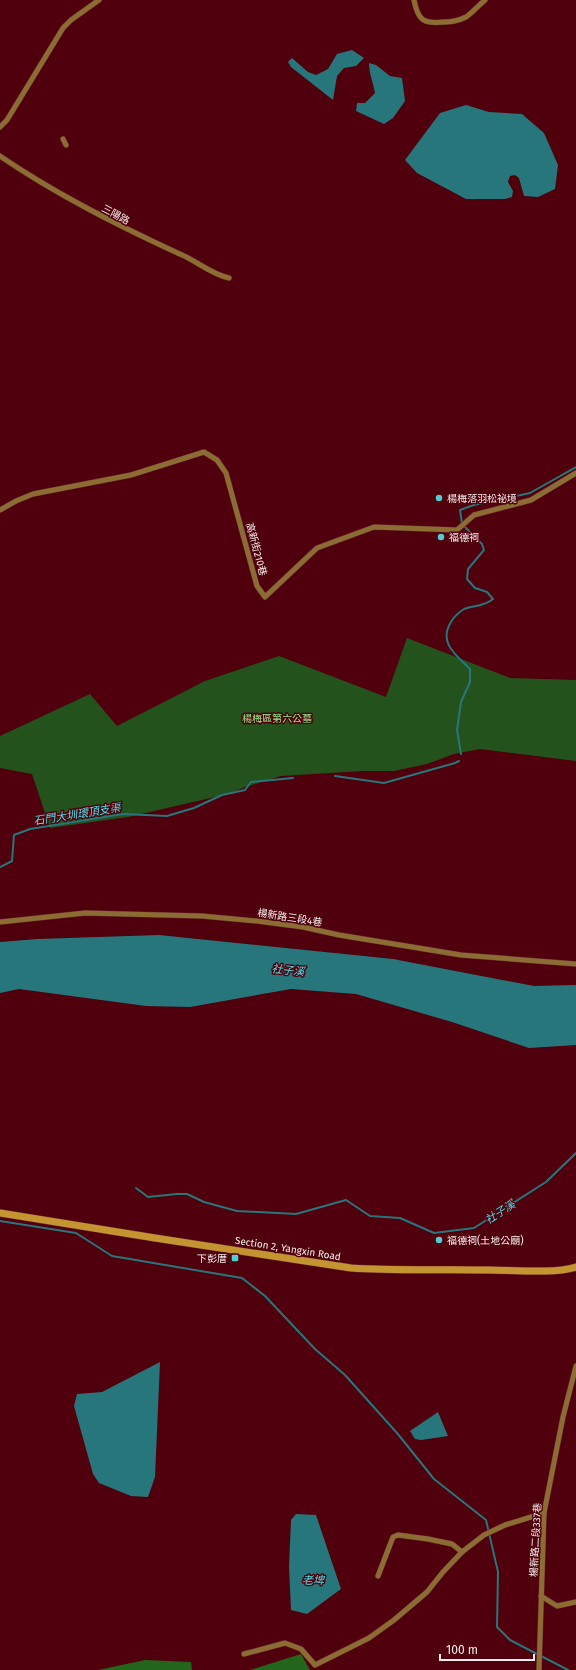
<svg xmlns="http://www.w3.org/2000/svg" width="576" height="1670" font-family="'Fira Sans','Noto Sans TC',sans-serif">
<rect width="100%" height="100%" fill="#4f000c"/>
<path fill="#23521d" d="M407,638L510,678L576,680V761L480,749L454,754L427,764L394,771H362L281,776L245,787L228,794L128,817L50,828L32,774L0,768V736L90,694L117,726L205,681L279,656L386,697Z"/>
<g fill="#24651c">
<path d="M301,1654L310,1670H250Z"/>
<path d="M145,1660L191,1662L192,1670H98Z"/>
</g>
<g fill="#27767c">
<path d="M352,50L364,58L356,66L344,68L337,76L333,100L291,67L288,62L292,58L308,72L316,75L328,69L337,54Z"/>
<path d="M369,63L376,65L390,76L402,78L405,101L393,118L384,124L356,111L357,103H365L375,93C373,82 369,73 369,63Z"/>
<path d="M466,105L489,112L522,114L544,133L558,165L555,189L538,197L524,196L519,178L515,175L510,176L508,182L513,191L512,197L505,199H466L417,173L405,160L440,113Z"/>
<path d="M159,935L393,959L534,986L576,985V1045L529,1048L452,1022L356,994L291,989L190,1007L146,1006L19,989L0,993V942L38,939Z"/>
<path d="M160,1362L155,1477L148,1497L131,1496L99,1483L93,1474L74,1406L77,1394L102,1392Z"/>
<path d="M438,1412L448,1436L421,1440L415,1439L410,1431Z"/>
<path d="M296,1514L316,1515L341,1589L307,1614L291,1610L289,1567L291,1520Z"/>
</g>
<g fill="none" stroke-linecap="round" stroke-linejoin="round">
<g stroke="#27767c" stroke-width="2">
<path d="M461,754L457,730L461,702L470,682V669C456,655 438,643 451,622C453,618 459,612 464,609C475,605 483,607 493,599L487,592L475,588L467,579L468,569L484,550L482,544L462,524L460,510L474,505L530,493L576,467"/>
<path d="M335,776L384,783L455,763L459,761"/>
<path d="M0,867L12,861L14,835L30,829L123,814L167,816L194,808L222,795L245,790L251,782L293,778"/>
<path d="M136,1188L148,1197L177,1194H187L204,1202L237,1211L296,1214L346,1200L370,1216L400,1218L434,1233L474,1228L546,1182L576,1153"/>
<path d="M0,1221L76,1233L112,1256L242,1278L265,1296L315,1349L345,1375L397,1433L434,1479L486,1520L498,1572L497,1627L510,1640L568,1670"/>
</g>
<g stroke="#67212c" stroke-width="6">
<g id="minor">
<path d="M414,0C418,21 424,24 444,22C451,22 460,20 466,17C472,13 479,5 485,0"/>
<path d="M0,127L7,120L63,28L71,20L99,0"/>
<path d="M63,139L66,145"/>
<path d="M0,156C57,195 119,226 182,255C198,262 211,274 229,278"/>
<path d="M0,510L16,501L33,494L131,475L204,452L217,460L226,473L257,586L265,597L317,548L374,527L457,530L474,515L531,500L576,473"/>
<path d="M0,922L85,913L202,916L257,921L303,927L339,935L461,955L576,964"/>
<path d="M378,1576L393,1537L398,1535L428,1539L452,1544L462,1552"/>
<path d="M541,1596L557,1606L576,1602"/>
<path d="M244,1654L285,1643L301,1649L315,1665L369,1638L394,1620L427,1592L443,1572L462,1552L484,1535L505,1525L544,1513"/>
<path d="M539,1670L544,1513L563,1417L576,1366"/>
</g>
</g>
<g stroke="#67212c" stroke-width="8">
<path id="secondary" d="M0,1213L155,1238L351,1268C396,1271 442,1269 488,1270C513,1270 553,1274 576,1267"/>
</g>
<use href="#minor" stroke="#8b6d34" stroke-width="5"/>
<use href="#secondary" stroke="#c49430" stroke-width="7"/>
</g>
<g fill="#51ccd4" stroke="#4f000c" stroke-width="1.5">
<circle cx="439" cy="498" r="4"/>
<circle cx="441" cy="537" r="4"/>
<circle cx="439" cy="1240" r="4"/>
<rect x="231" y="1254" width="8" height="8" rx="2"/>
</g>
<g text-anchor="middle" stroke-width="3" stroke-linejoin="round" paint-order="stroke">
<g font-size="10" fill="#f8eeed" stroke="#4f000c">
<text transform="translate(116 214) rotate(28)" y="4">三陽路</text>
<text transform="translate(257 549) rotate(75)" y="4">高新街210巷</text>
<text transform="translate(290 917) rotate(9)" y="4">楊新路三段4巷</text>
<text transform="translate(288 1248) rotate(9)" y="4">Section 2, Yangxin Road</text>
<text transform="translate(535 1540) rotate(-87)" y="4">楊新路二段337巷</text>
</g>
<g font-size="10" fill="#f8eeed" stroke="#4f000c" text-anchor="start">
<text x="447" y="502">楊梅落羽松祕境</text>
<text x="449" y="541">福德祠</text>
<text x="447" y="1244">福德祠(土地公廟)</text>
<text x="227" y="1262" text-anchor="end">下彭厝</text>
</g>
<g font-size="10" fill="#98ee8c" stroke="#4f000c">
<text x="277" y="722">楊梅區第六公墓</text>
</g>
<g font-size="11" font-style="italic" fill="#4ce2ec" stroke="#4f000c">
<text transform="translate(77 814) rotate(-9)" y="4">石門大圳環頂支渠</text>
<text transform="translate(288 970) rotate(6)" y="4">社子溪</text>
<text transform="translate(500 1212) rotate(-33)" y="4">社子溪</text>
<text x="313" y="1584">老埤</text>
</g>
</g>
<path d="M440 1654v6h94v-6" fill="none" stroke="#f8eeed" stroke-width="2"/>
<text x="446" y="1654" font-size="12" fill="#f8eeed" stroke="#4f000c" stroke-width="3" paint-order="stroke">100 m</text>
</svg>
